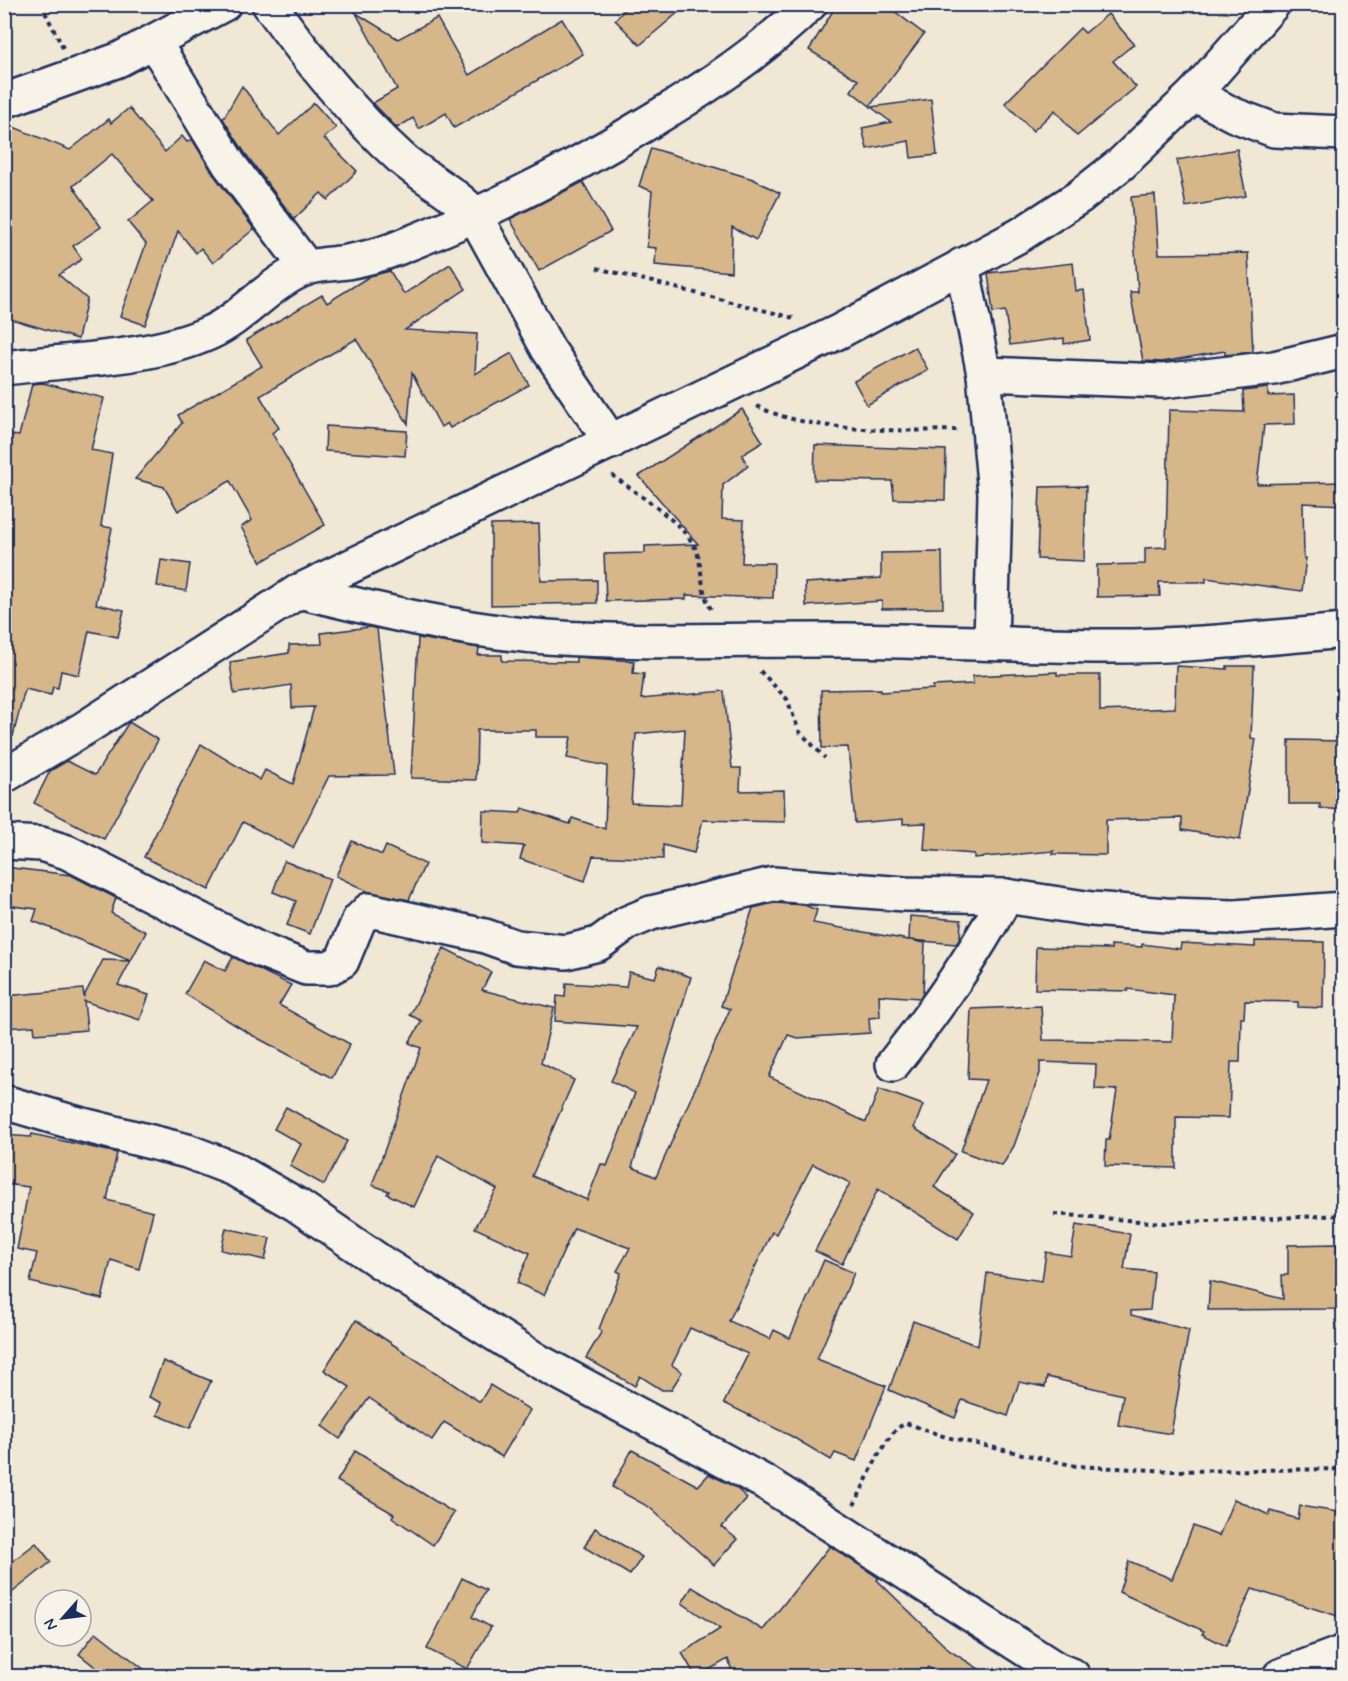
<svg xmlns="http://www.w3.org/2000/svg" width="1348" height="1681" font-family="Mynerve,sans-serif">
<rect width="100%" height="100%" fill="#f1e7d5"/>
<filter id="ink" filterUnits="userSpaceOnUse"><feTurbulence type="fractalNoise" baseFrequency=".0167" numOctaves="2"/><feDisplacementMap in="SourceGraphic" scale="12" xChannelSelector="R" yChannelSelector="G"/><feConvolveMatrix kernelMatrix="1 2 1 2 8 2 1 2 1" color-interpolation-filters="sRGB"/></filter>
<g filter="url(#ink)">
<g fill="#d7b68a" stroke="#1b2f5e" stroke-width="1.5" fill-rule="evenodd">
<path d="M630,4H688L640,45L615,20Z"/>
<path d="M837,4H885L924,34L870,106L851,91L858,80L809,50Z"/>
<path d="M356,13L398,39L437,18L469,75L562,19L583,54L454,128L446,113L419,129L413,118L397,128L373,103L397,89Z"/>
<path d="M1108,14L1134,44L1113,61L1136,87L1077,136L1055,110L1033,131L1005,103L1080,28L1085,33Z"/>
<path d="M242,86L279,135L314,103L336,128L324,138L357,171L328,200L321,193L294,219L245,153L223,119Z"/>
<path d="M931,99L937,155L911,158L909,141L867,149L862,128L891,122L871,107Z"/>
<path d="M129,108L165,152L182,136L187,142L192,139L214,175L254,229L213,263L201,248L196,253L178,231L145,325L120,316L146,244L128,222L153,201L112,154L73,186L101,227L73,246L82,259L59,275L87,299L78,339L4,317V123L70,150L109,119L111,123Z"/>
<path d="M651,148L753,179L780,193L756,240L732,227L731,272L655,265L656,248L647,247L652,191L639,186Z"/>
<path d="M1237,149L1246,196L1186,207L1177,160Z"/>
<path d="M583,182L611,231L539,271L510,219Z"/>
<path d="M1155,195L1159,254L1248,253L1253,352L1225,355V351L1162,362L1143,361L1130,292H1138L1131,197Z"/>
<path d="M1073,263L1076,291L1084,290L1090,340L1064,344V338L1010,345L1005,311L993,313L988,273Z"/>
<path d="M450,264L466,289L405,330L477,334L475,374L512,353L529,385L450,428L447,423L441,427L412,373L408,424L356,339L260,396L279,428L272,433L325,525L261,562L241,527L252,520L230,481L178,511L164,487L135,479L182,423L178,415L262,366L246,340L322,295L327,303L370,276L390,271L404,294Z"/>
<path d="M915,347L928,370L867,405L854,381Z"/>
<path d="M43,383L104,398L91,450L112,454L101,526L112,528L96,604L124,610L118,637L89,631L79,675L61,671L58,688L53,687L51,695L25,689L13,736L4,734V434L19,436L32,384Z"/>
<path d="M1268,388V396L1294,395L1295,424L1264,425L1257,484L1344,482V505L1303,503L1304,558H1306L1302,591L1206,578V582H1159L1160,596L1097,597V565L1145,564V548L1166,547L1169,410L1244,412L1243,391Z"/>
<path d="M742,409L763,442L742,455L748,466L723,485L722,519L744,520L742,563H774L773,598L686,595V599L606,601L604,554L645,553V546L698,544L639,476Z"/>
<path d="M326,426L407,431L405,456L325,451Z"/>
<path d="M815,445L946,450L945,500L894,499L892,481L814,480Z"/>
<path d="M1086,486L1084,561L1037,559L1040,487Z"/>
<path d="M539,524L541,581L597,580V603L491,605V525Z"/>
<path d="M942,552L943,608L882,609V601L806,606L805,583L881,578V553Z"/>
<path d="M161,560L190,564L186,591L157,586Z"/>
<path d="M370,627L377,629L394,775L329,776L293,848L243,822L209,890L144,857L201,744L260,780L265,770L293,784L314,707L292,708L291,685L234,694L230,662L289,653V645L322,644L321,633Z"/>
<path d="M418,638L479,648L478,655H502V661L576,662V657L634,661L633,673L644,674L641,699L724,691L732,768H741L740,791L784,790L785,822L703,820L694,853L663,845V859L593,856L585,881L520,859L524,846L482,843L483,811L520,813L522,808L570,824L572,818L605,829L607,766L567,758L571,737H536V730H477L476,780L411,778ZM685,729L681,805L631,803L636,734Z"/>
<path d="M1176,666L1227,669V666H1254L1251,738L1256,739L1240,840L1182,830V818L1106,820V855L1053,854L1054,851L974,858V854L924,850L926,823L903,824V819L855,823L848,747L822,748L821,690L881,689V692L933,689V686L973,684L972,676L1057,672V675H1100V711L1175,708Z"/>
<path d="M129,722L158,740L104,839L34,803L50,771L67,761L95,775Z"/>
<path d="M1289,740L1344,741L1342,810L1320,808V804H1289Z"/>
<path d="M352,841L382,855L386,846L425,864L409,900L369,892L336,876Z"/>
<path d="M284,861L330,879L310,934L287,925L296,901L273,892Z"/>
<path d="M4,867L71,875L116,898L111,913L146,932L118,985L149,995L140,1020L84,1001L87,1030L35,1034L34,1026L4,1028V996L83,989L84,996L103,960L131,961L33,921L37,909L4,905Z"/>
<path d="M774,903L804,905L817,910L813,923L909,940L910,916L961,920L960,939L956,944L910,940L925,943L923,994L920,998L879,995L880,1017L869,1018L870,1033L797,1038L788,1035L769,1077L866,1122L879,1089L923,1105L914,1128L955,1154L934,1187L974,1212L958,1239L878,1189L842,1264L815,1251L850,1183L813,1164L776,1234L772,1232L743,1292L729,1321L770,1339L774,1330L790,1338L824,1260L854,1273L817,1359L886,1386L856,1461L835,1453L831,1460L791,1436L724,1403L748,1354L690,1328L672,1365L682,1372L671,1390H662L640,1376L635,1386L586,1358L602,1331L599,1329L621,1273L617,1271L630,1248L574,1228L544,1295L517,1283L530,1253L475,1228L497,1189L438,1156L414,1207L387,1194L389,1191L372,1185L421,1048L409,1043L422,1021L410,1015L444,948L491,972L482,990L554,1008L541,1063L574,1080L532,1176L587,1200L601,1164L607,1166L635,1093L611,1081L637,1027L555,1021L557,996L565,997L566,983L626,987L629,972L655,978L659,966L691,977L632,1167L656,1177L730,1009L721,1006L753,908Z"/>
<path d="M1255,941L1324,942L1323,1008L1298,1007V1002L1245,1001L1244,1018H1241L1240,1062H1231L1229,1118L1176,1117V1168L1105,1166L1106,1140H1109L1117,1090L1095,1089L1096,1064L1040,1062V1073L1014,1146L1002,1166L961,1151L986,1080L968,1079L971,1009L1041,1006L1043,1040L1172,1042L1174,995L1128,989V991L1035,989L1036,947L1111,949V945L1142,947V944L1180,949L1181,943L1255,947Z"/>
<path d="M233,957L291,985L279,1005L350,1044L332,1078L250,1034L185,994L204,960L225,971Z"/>
<path d="M286,1107L347,1141L324,1185L290,1166L301,1144L274,1129Z"/>
<path d="M32,1134L117,1153L107,1200L153,1212L139,1269L111,1260L102,1299L30,1282L37,1253L17,1249L29,1187L4,1184V1135L31,1137Z"/>
<path d="M1076,1225L1130,1234L1124,1269L1154,1272L1150,1310L1131,1311V1315L1189,1330L1171,1434L1118,1425L1123,1395L1047,1377L1045,1387L1019,1382L1008,1416L962,1400L955,1418L889,1390L913,1321L978,1346L987,1273L1042,1281L1046,1252L1071,1256Z"/>
<path d="M226,1228L270,1238L265,1260L221,1250Z"/>
<path d="M1337,1244L1338,1309L1208,1310L1210,1281L1283,1299L1282,1275H1288V1245Z"/>
<path d="M356,1320L480,1402L490,1385L530,1410L502,1457L444,1422L432,1440L369,1398L340,1439L322,1426L350,1387L324,1370Z"/>
<path d="M163,1361L211,1381L190,1428L157,1415L162,1403L149,1397Z"/>
<path d="M632,1450L698,1486L709,1474L735,1487L747,1498L722,1527L737,1539L714,1565L649,1507L612,1487Z"/>
<path d="M355,1451L454,1513L433,1545L392,1517L394,1514L337,1481Z"/>
<path d="M1234,1499L1269,1515L1271,1511L1298,1519L1300,1506L1344,1513V1618L1252,1589L1226,1646L1202,1634L1204,1631L1119,1592L1129,1561L1172,1579L1193,1526L1219,1536Z"/>
<path d="M595,1528L642,1557L630,1575L584,1547Z"/>
<path d="M36,1543L51,1562L4,1599V1568Z"/>
<path d="M830,1546L879,1578L877,1580L950,1651L992,1677H940L928,1667L920,1677H734L728,1659L696,1677L682,1653L720,1629L682,1603L692,1587L763,1630Z"/>
<path d="M462,1578L486,1590L472,1617L491,1627L467,1669L427,1649Z"/>
<path d="M96,1632L154,1677H108L79,1654Z"/>
</g>
<g fill="none" stroke-linecap="round" stroke-linejoin="round">
<g stroke="#1b2f5e" stroke-width="38">
<g id="minor">
<path d="M269,4C308,58 351,113 401,158C425,179 453,191 474,214L548,349L611,442"/>
<path d="M154,42L229,164L307,268"/>
<path d="M1194,94L1234,115L1274,130L1344,133"/>
<path d="M4,101L118,60L224,4"/>
<path d="M962,265L984,374L995,494L991,642"/>
<path d="M4,368C68,360 152,359 209,333C245,317 269,282 307,268C319,264 334,264 347,262C363,259 380,255 395,249C485,214 571,170 654,119C709,86 763,50 810,4"/>
<path d="M984,374L1163,381L1274,368L1344,351"/>
<path d="M299,591C380,611 463,631 547,637C647,644 748,639 848,640C933,641 1017,645 1101,646C1182,647 1263,638 1344,631"/>
<path d="M4,776L85,728L299,591L840,331L1020,235L1079,197L1122,163L1194,94L1273,4"/>
<path d="M4,842L41,844L67,852L258,949L306,968H329L342,961L359,920L369,910L485,936L516,947L566,952L598,944L627,923L651,913L773,884L905,894L1006,896L1092,909L1166,915L1234,917L1344,909"/>
<path d="M893,1064C936,1010 974,956 1006,896"/>
<path d="M4,1102L75,1123L187,1151L234,1169L297,1205L382,1263L538,1361L766,1483L1056,1669L1073,1676"/>
<path d="M1280,1676L1344,1652"/>
</g>
</g>
<g stroke="#1b2f5e" stroke-width="4" stroke-dasharray="4.5 4.5" stroke-linecap="butt">
<path d="M41,4L63,48"/>
<path d="M597,268L794,318"/>
<path d="M757,406C809,433 900,431 959,430"/>
<path d="M612,475C635,493 687,524 697,552C703,571 700,590 711,609"/>
<path d="M760,671L787,699L799,731L825,758"/>
<path d="M1054,1214L1163,1223L1344,1215"/>
<path d="M854,1505C867,1482 884,1432 906,1423L946,1437L1076,1466L1173,1471L1344,1469"/>
</g>
<use href="#minor" stroke="#f7f3e8" stroke-width="33"/>
</g>
</g>
<rect width="1348" height="1681" fill="none" stroke="#f7f3e8" stroke-width="24"/>
<rect x="12" y="12" width="1324" height="1657" fill="none" stroke="#1b2f5e" stroke-width="2" filter="url(#ink)"/>
<g transform="translate(63 1618) rotate(242)"><circle r="28" fill="#f7f3e8" stroke="#9fa5b1" stroke-width="1.5"/>
<path d="M0-4.5L10 22L0 15L-10 22Z" fill="#1b2f5e"/>
<text y="-9" font-size="16" font-weight="bold" text-anchor="middle" fill="#1b2f5e">N</text>
</g>
</svg>
